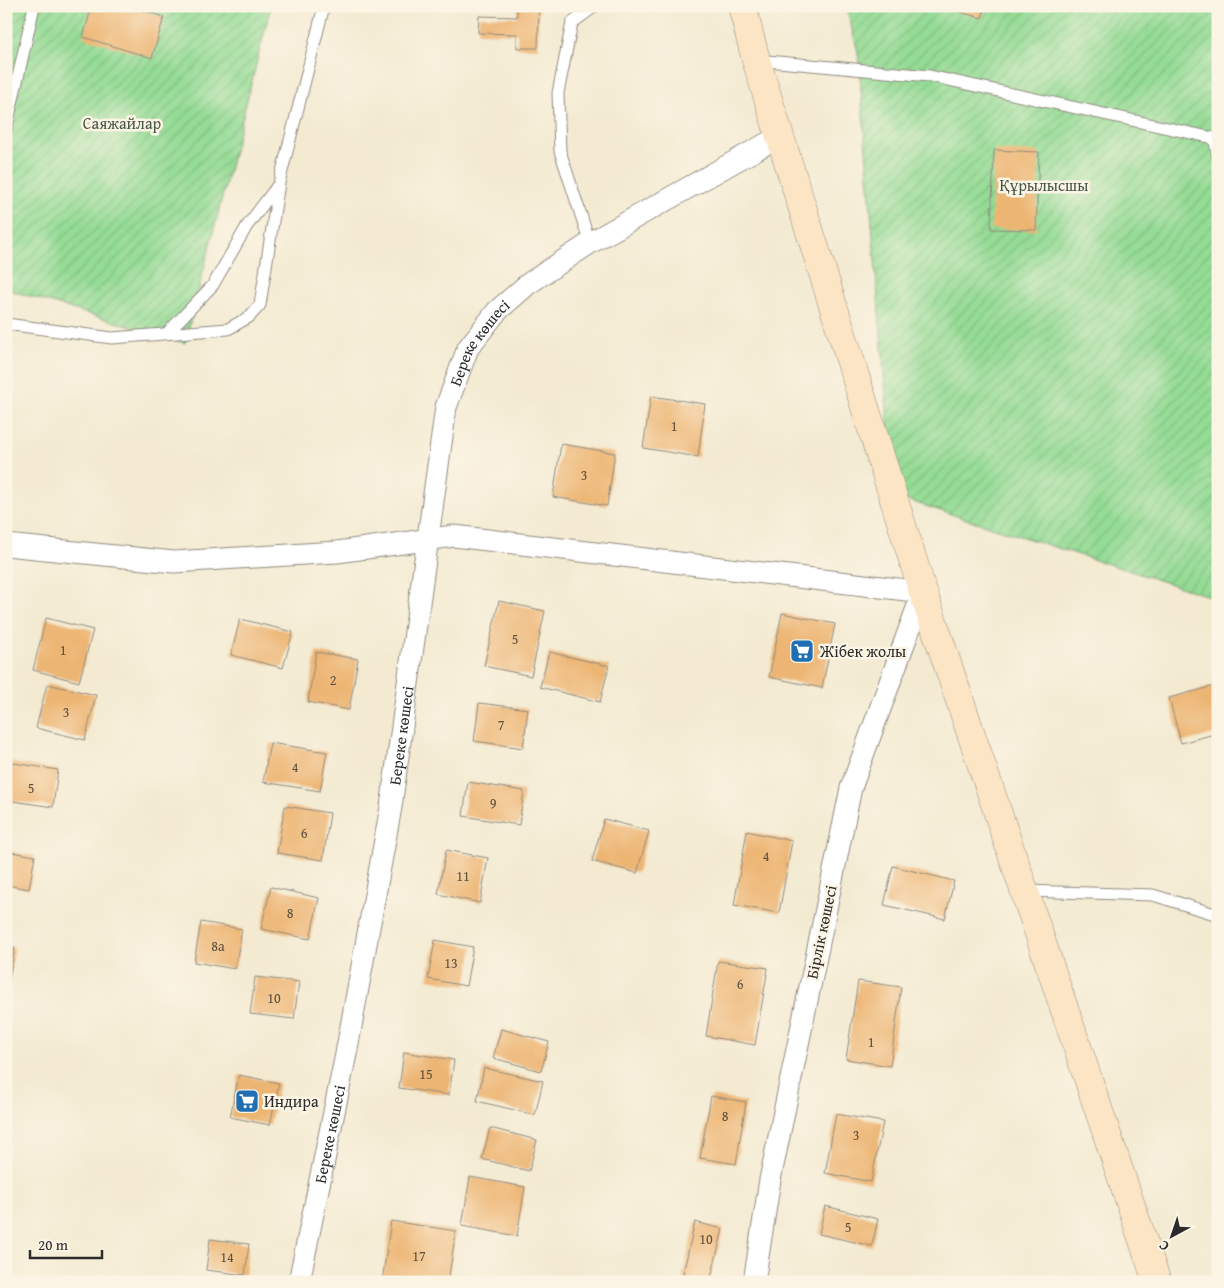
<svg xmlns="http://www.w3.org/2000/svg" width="1224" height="1288" font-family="'Gentium Book Plus',serif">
<defs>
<pattern id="garden-furrows" width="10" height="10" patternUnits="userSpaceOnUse" patternTransform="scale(1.25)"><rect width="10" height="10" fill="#94db95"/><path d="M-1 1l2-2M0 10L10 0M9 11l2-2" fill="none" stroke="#80bc81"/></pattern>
</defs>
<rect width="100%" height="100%" fill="#fcf5e5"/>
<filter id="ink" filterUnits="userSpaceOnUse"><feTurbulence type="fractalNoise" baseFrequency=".02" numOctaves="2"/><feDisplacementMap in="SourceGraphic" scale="10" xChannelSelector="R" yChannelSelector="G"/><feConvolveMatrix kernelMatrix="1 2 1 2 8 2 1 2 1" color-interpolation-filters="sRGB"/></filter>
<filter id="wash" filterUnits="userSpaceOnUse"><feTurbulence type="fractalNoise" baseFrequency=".0096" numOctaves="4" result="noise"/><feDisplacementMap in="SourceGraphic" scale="20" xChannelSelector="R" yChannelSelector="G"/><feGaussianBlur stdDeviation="1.12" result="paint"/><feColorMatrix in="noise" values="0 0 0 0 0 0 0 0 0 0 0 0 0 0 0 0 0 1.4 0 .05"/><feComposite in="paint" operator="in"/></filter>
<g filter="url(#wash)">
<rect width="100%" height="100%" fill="#f3ead1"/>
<g fill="url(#garden-furrows)" stroke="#608360">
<path d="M6,6H271L185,343L6,289Z"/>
<path d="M846,6H1218V599L894,496L858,52Z"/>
</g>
<g id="blocks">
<g fill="#edb573">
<path d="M92,6H130L164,17L152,58L83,37Z"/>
<path d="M517,6H539L538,48H517V34L478,33L479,16L517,17Z"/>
<path d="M945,6H985L982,18L945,8Z"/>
<path d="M994,150L1039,152L1036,230L991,229Z"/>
<path d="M651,396L705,404L698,457L643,448Z"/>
<path d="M561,444L615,453L607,506L553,497Z"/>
<path d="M499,601L545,611L531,676L484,666Z"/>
<path d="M782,613L835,624L822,688L769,677Z"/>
<path d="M46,618L93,630L79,682L33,670Z"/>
<path d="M240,619L293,632L283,668L231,655Z"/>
<path d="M316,652L358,659L349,710L308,702Z"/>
<path d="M549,652L609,666L600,702L540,687Z"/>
<path d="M47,684L96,695L85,740L36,728Z"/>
<path d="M1218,685V733L1181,743L1169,698Z"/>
<path d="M479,703L528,709L523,748L474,741Z"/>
<path d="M270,743L327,752L320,791L263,782Z"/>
<path d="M8,762L58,770L53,807L6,800V775Z"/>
<path d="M468,782L524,791L519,825L463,816Z"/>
<path d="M285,806L330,813L323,860L277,853Z"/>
<path d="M604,819L649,831L637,873L592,861Z"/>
<path d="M747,831L792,841L779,913L734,905Z"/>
<path d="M446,850L488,858L480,903L438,894Z"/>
<path d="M6,851L35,856L29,889L6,885Z"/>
<path d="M893,866L954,881L945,919L884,905Z"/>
<path d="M271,887L319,898L310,939L261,929Z"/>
<path d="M201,922L242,929L235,969L194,962Z"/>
<path d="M435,940L473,947L466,986L428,979Z"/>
<path d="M6,947L15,948L7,989L6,988Z"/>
<path d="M718,961L768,968L755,1045L706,1036Z"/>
<path d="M255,977L299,982L294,1019L250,1014Z"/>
<path d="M858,981L901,987L890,1066L846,1059Z"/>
<path d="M501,1029L549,1042L541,1071L493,1058Z"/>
<path d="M404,1052L454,1060L449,1095L399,1088Z"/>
<path d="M484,1068L543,1081L535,1115L477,1101Z"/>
<path d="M239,1075L279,1083L270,1125L230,1117Z"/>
<path d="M711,1096L746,1102L736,1164L700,1158Z"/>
<path d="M836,1114L883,1122L871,1182L825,1173Z"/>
<path d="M490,1128L537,1140L529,1171L482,1159Z"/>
<path d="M470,1177L525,1187L517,1236L462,1226Z"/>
<path d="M825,1206L878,1219L872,1246L819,1234Z"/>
<path d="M391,1221L456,1231L448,1282H382Z"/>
<path d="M695,1222L723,1229L710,1282L682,1278Z"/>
<path d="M210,1239L249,1244L245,1275L206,1270Z"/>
</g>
</g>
</g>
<g filter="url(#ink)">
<use href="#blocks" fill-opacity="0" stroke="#8f8a7e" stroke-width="1"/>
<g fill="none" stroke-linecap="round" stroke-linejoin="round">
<g stroke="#8f8a7e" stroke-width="13">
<g id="lane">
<path d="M756,60L930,76L1218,139"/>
<path d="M6,130L34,6"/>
<path d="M1214,138L1218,156"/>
<path d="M590,243L560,151L558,93L572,23L595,6"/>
<path d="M6,324L112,338L228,329L249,317L260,305L279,183L324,6"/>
<path d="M167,333L213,285L247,226L278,185"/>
<path d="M1025,891L1153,895L1218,915"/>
</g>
</g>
<g stroke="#8f8a7e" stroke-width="23">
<g id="street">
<path d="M6,545L174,562L337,552L454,536L923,592L851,788L770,1180L754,1282"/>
<path id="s1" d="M299,1282L346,1054L391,807L446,407L468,348L497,311L528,284L590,243L780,136"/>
</g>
</g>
<g stroke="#8f8a7e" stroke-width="29">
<path id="secondary" d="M742,6L756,60L923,592L1157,1282"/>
</g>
<use href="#lane" stroke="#fff" stroke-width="11"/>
<use href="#street" stroke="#fff" stroke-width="21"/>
<use href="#secondary" stroke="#fce5c4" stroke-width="28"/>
</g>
</g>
<defs>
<g id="supermarket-square" transform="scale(1.25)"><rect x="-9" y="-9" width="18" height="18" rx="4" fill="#1f6fb2" stroke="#fcf5e5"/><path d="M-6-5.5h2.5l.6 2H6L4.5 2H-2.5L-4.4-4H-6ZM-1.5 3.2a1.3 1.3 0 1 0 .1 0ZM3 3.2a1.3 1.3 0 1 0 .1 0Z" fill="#fff"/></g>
</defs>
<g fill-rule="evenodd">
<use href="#supermarket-square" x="802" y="651"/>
<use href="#supermarket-square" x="247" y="1101"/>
</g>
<g text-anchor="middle" stroke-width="5" stroke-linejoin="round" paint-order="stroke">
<g font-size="14" fill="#5c4e3d">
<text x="674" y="431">1</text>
<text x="584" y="480">3</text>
<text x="515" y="644">5</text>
<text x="63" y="655">1</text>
<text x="333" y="685">2</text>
<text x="66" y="717">3</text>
<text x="501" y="730">7</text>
<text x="295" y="772">4</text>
<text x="31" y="793">5</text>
<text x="493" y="808">9</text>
<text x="304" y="838">6</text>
<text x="766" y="861">4</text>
<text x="463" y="881">11</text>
<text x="290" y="918">8</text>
<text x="218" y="951">8а</text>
<text x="451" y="968">13</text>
<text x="740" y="989">6</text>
<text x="274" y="1003">10</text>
<text x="871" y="1047">1</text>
<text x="426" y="1079">15</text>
<text x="725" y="1121">8</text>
<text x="856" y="1140">3</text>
<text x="848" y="1232">5</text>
<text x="706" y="1244">10</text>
<text x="419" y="1261">17</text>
<text x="227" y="1262">14</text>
</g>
<g font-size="16" fill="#455746" stroke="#fcf5e5">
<text x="122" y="129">Саяжайлар</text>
<text x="1044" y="191">Құрылысшы</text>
</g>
<g font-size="16" fill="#2b2b2b" stroke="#fcf5e5">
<text dy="6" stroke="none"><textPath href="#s1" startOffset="961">Береке көшесі</textPath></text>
<text dy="6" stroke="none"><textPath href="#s1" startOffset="556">Береке көшесі</textPath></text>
<text transform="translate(821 932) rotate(-78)" y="6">Бірлік көшесі</text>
<text dy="6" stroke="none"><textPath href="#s1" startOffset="151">Береке көшесі</textPath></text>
</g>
<g font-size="16" fill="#2b2b2b" stroke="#fcf5e5" text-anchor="start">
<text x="820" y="657">Жібек жолы</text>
<text x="264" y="1107">Индира</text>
</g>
</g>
<rect width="1224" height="1288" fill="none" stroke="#fcf5e5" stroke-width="25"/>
<g transform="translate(1172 1236) rotate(220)" stroke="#fcf5e5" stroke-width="4" paint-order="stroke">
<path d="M0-4L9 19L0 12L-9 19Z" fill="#2b2b2b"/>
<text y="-8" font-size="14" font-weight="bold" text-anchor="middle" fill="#2b2b2b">С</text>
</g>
<path d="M30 1250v8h72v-8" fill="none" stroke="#2b2b2b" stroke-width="2.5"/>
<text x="38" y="1250" font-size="15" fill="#2b2b2b" stroke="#fcf5e5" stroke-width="4" paint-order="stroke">20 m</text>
</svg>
